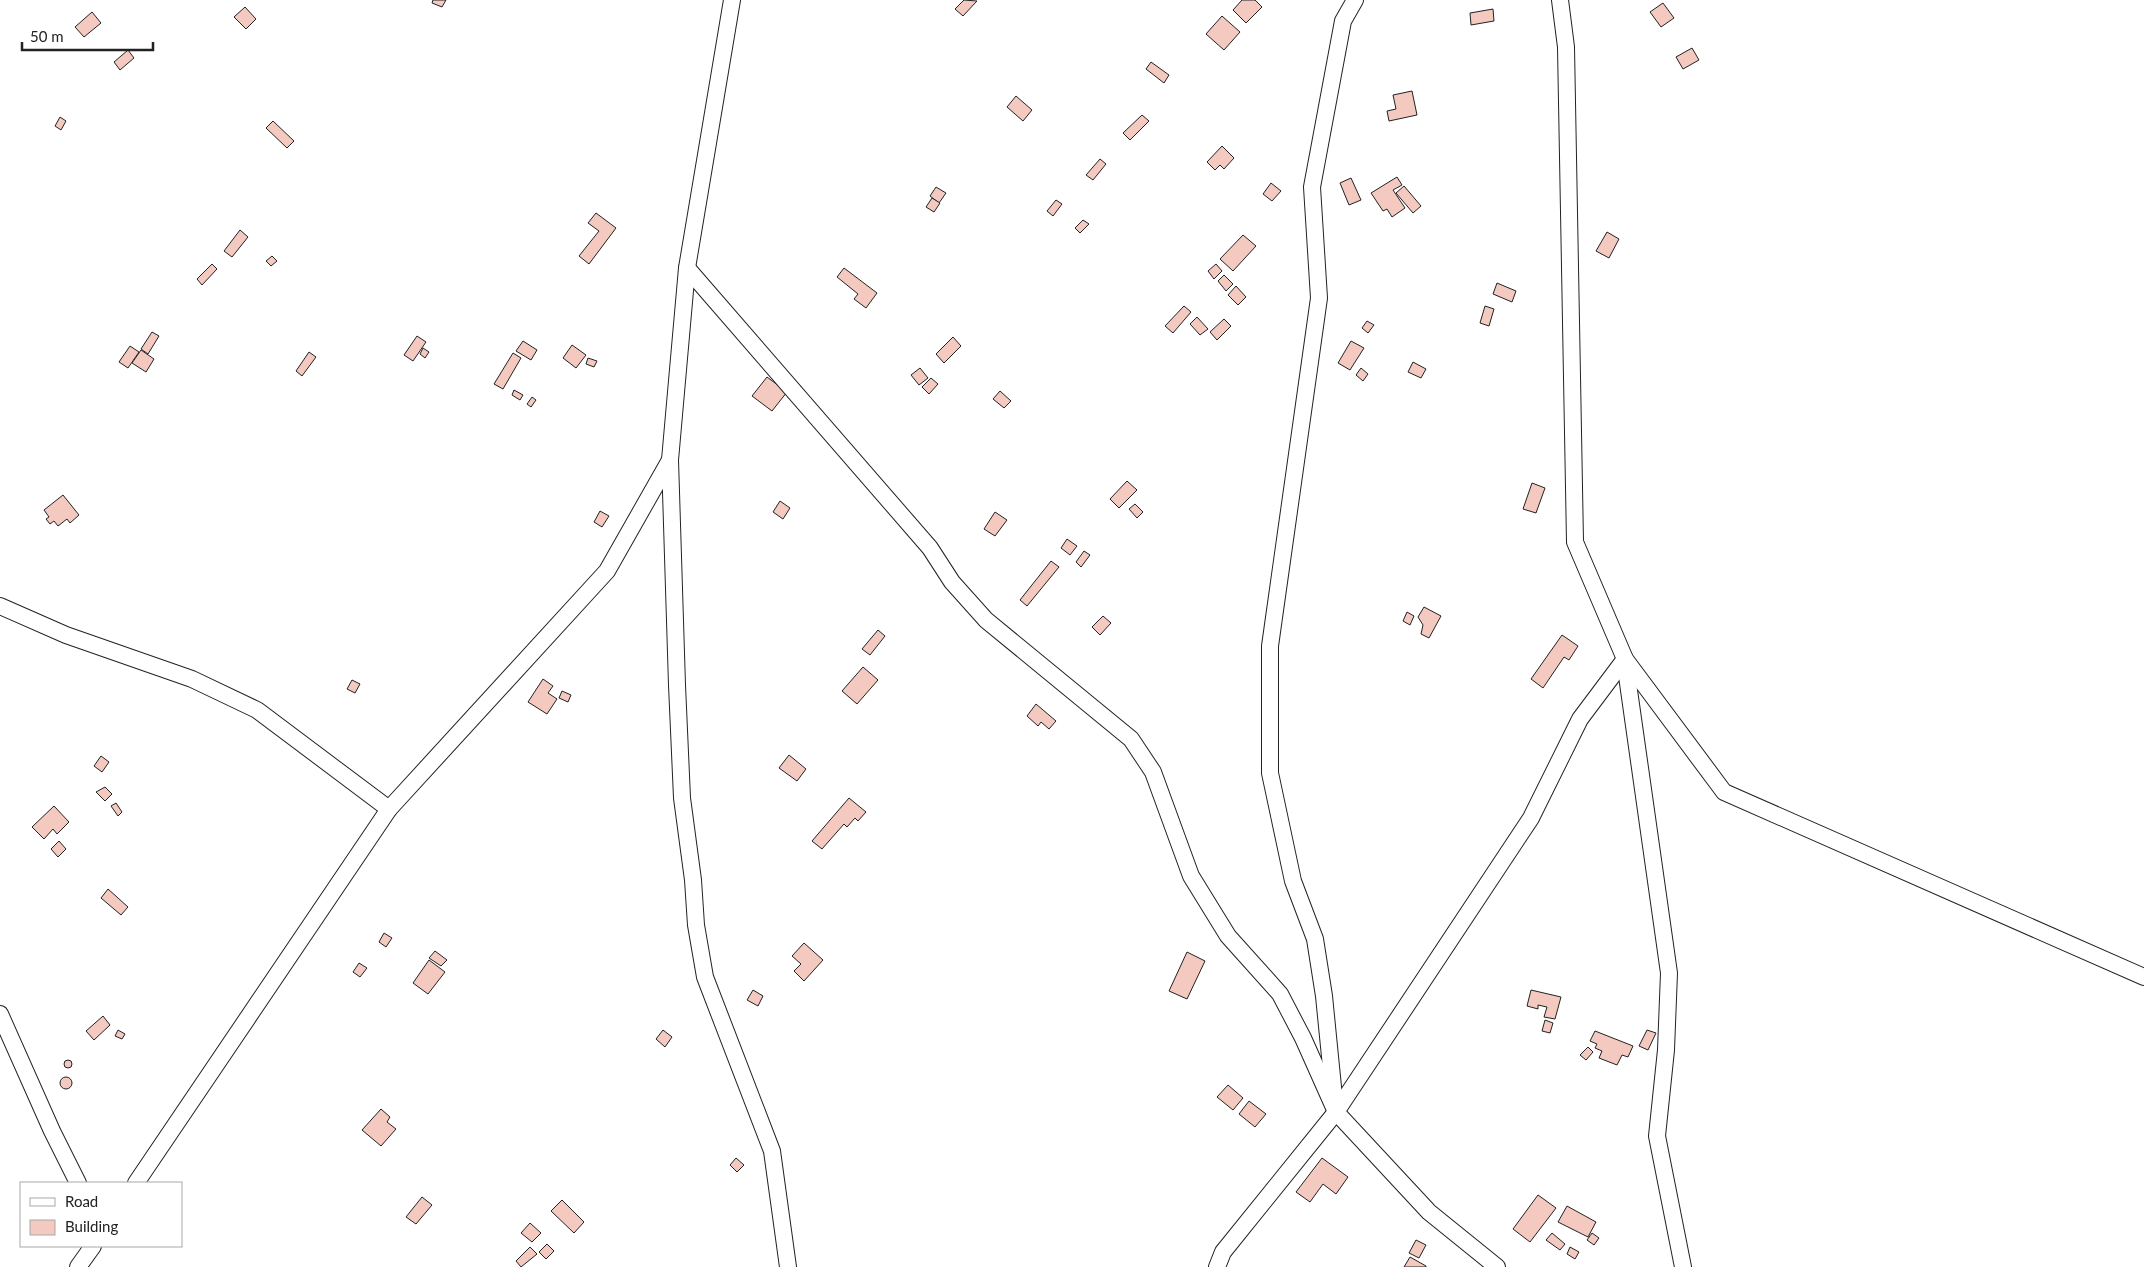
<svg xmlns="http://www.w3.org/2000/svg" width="2144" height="1267" font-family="Lato,sans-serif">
<rect width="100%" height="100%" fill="#fff"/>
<g fill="#f3c9c0" stroke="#222">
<path d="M433,0H446L442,7L432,3Z"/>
<path d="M964,0L977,1L963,16L955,9Z"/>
<path d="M1242,0H1255L1262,7L1246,23L1233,10Z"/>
<path d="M1663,3L1674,18L1661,27L1650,12Z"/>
<path d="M245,7L256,19L246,29L234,17Z"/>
<path d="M1493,9L1494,21L1471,25L1470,13Z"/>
<path d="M92,12L101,23L84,37L75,27Z"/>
<path d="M1222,16L1240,32L1224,50L1206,34Z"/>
<path d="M1692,48L1699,60L1683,69L1676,57Z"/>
<path d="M128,50L134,58L120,70L114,62Z"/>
<path d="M1151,62L1169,75L1164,83L1146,69Z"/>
<path d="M1412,91L1417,115L1389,121L1387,111L1396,109L1393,95Z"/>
<path d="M1016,96L1032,110L1023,121L1007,107Z"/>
<path d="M1142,115L1149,121L1130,140L1123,133Z"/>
<path d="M60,117L66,121L61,130L55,126Z"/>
<path d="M273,121L294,141L287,148L266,128Z"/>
<path d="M1222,146L1234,158L1224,169L1220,165L1215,170L1207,162Z"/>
<path d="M1100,159L1106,164L1093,180L1086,175Z"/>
<path d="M1397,177L1402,185L1393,190L1405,208L1392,217L1387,209L1383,211L1371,193Z"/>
<path d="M1351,178L1361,200L1349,205L1340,183Z"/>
<path d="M1271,183L1281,191L1272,201L1263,194Z"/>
<path d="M1404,186L1421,206L1413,213L1396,193Z"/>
<path d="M936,187L946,193L939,203L930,196Z"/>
<path d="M932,198L940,203L934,212L926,207Z"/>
<path d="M1056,200L1062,204L1053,216L1047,211Z"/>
<path d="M596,213L616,228L589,264L579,256L599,231L588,223Z"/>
<path d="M1083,220L1089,224L1080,233L1075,228Z"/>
<path d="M240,230L248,237L232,257L224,251Z"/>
<path d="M1607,232L1619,239L1609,258L1596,251Z"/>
<path d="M1243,235L1256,246L1233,271L1220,259Z"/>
<path d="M272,256L277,261L271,266L266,261Z"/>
<path d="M212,264L217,269L202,285L197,279Z"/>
<path d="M1216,264L1222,271L1214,279L1208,271Z"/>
<path d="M844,268L877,293L866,308L854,299L858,294L837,277Z"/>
<path d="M1224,275L1233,284L1226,291L1218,281Z"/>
<path d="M1497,283L1516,291L1512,302L1493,294Z"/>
<path d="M1236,286L1246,297L1238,305L1228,295Z"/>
<path d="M1184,306L1191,312L1173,333L1165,326Z"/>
<path d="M1485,306L1494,309L1489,326L1480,323Z"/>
<path d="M1197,317L1208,329L1200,335L1190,324Z"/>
<path d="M1224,319L1231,326L1217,340L1210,332Z"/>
<path d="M1367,321L1374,325L1368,333L1362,328Z"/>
<path d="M152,332L159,336L148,354L141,349Z"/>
<path d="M417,336L426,342L413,361L404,355Z"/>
<path d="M953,337L961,346L944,363L936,354Z"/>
<path d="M523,341L537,350L531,360L516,351Z"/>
<path d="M1351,341L1364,348L1350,370L1338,363Z"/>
<path d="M572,345L586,355L576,368L563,358Z"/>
<path d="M130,346L139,352L128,368L119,362Z"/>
<path d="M423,348L429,352L425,358L420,354Z"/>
<path d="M141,350L154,359L146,372L132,363Z"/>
<path d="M309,352L316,357L302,376L296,371Z"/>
<path d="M513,353L521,358L503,389L494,384Z"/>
<path d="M588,358L597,361L594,367L586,364Z"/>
<path d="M1413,362L1426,369L1421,378L1408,372Z"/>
<path d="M920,368L928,378L919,385L911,375Z"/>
<path d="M1361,368L1368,374L1363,381L1356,375Z"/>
<path d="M767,377L787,392L772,411L752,396Z"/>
<path d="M931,378L938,384L929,394L922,387Z"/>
<path d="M514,390L523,395L520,400L512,395Z"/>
<path d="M1000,391L1011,401L1004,408L993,399Z"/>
<path d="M532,397L536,400L531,407L527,404Z"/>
<path d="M1127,481L1137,490L1119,508L1110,499Z"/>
<path d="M1532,483L1545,488L1536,513L1523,509Z"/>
<path d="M63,495L79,515L70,523L67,519L58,526L54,521L50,524L46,519L49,517L44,510Z"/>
<path d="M780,501L790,508L783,519L773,512Z"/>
<path d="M1135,504L1143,512L1137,518L1129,509Z"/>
<path d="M600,511L609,516L602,527L594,522Z"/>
<path d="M995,512L1007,520L995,536L984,529Z"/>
<path d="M1067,539L1077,546L1070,555L1061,548Z"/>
<path d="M1084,551L1090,555L1081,567L1076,562Z"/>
<path d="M1051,561L1059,567L1027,606L1020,600Z"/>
<path d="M1424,607L1441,616L1429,638L1421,634L1423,625L1418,617Z"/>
<path d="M1407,612L1414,616L1410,625L1403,621Z"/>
<path d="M1103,616L1111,623L1100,635L1092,627Z"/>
<path d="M878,630L885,636L870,655L862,649Z"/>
<path d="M1562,635L1578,646L1569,660L1564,657L1543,688L1531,679Z"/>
<path d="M863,667L878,680L857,704L842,691Z"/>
<path d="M543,679L553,686L548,693L557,699L547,714L528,702Z"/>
<path d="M352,680L360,684L355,693L347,689Z"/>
<path d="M562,691L571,695L568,702L559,698Z"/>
<path d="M1036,704L1056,721L1049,729L1041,722L1038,726L1027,716Z"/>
<path d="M789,755L806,769L797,781L779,768Z"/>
<path d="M101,756L109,762L102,772L94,766Z"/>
<path d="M105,787L112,794L105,801L96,792Z"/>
<path d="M849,798L866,812L858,821L855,818L847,827L844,824L822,849L812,841Z"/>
<path d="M116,803L122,812L118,816L111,806Z"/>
<path d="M54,806L69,822L57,834L53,829L44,839L32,827Z"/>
<path d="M59,841L66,849L58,857L51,849Z"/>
<path d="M108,889L128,907L121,915L101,898Z"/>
<path d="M384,933L392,938L386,947L379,942Z"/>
<path d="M804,943L823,960L804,981L794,971L801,964L792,956Z"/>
<path d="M435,951L447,960L441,966L429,958Z"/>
<path d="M1187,952L1205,961L1187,999L1169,991Z"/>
<path d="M429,960L445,972L428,994L413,983Z"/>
<path d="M359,963L367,968L360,977L353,972Z"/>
<path d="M753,990L763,996L758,1006L747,1000Z"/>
<path d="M1531,990L1561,997L1555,1019L1544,1017L1547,1007L1538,1005V1009L1527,1006Z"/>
<path d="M103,1016L110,1025L94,1040L86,1031Z"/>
<path d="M1545,1020L1553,1023L1550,1033L1542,1031Z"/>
<path d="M118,1030L125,1034L122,1039L115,1036Z"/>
<path d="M663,1030L672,1037L665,1047L656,1039Z"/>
<path d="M1647,1030L1656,1033L1648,1050L1639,1046Z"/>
<path d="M1595,1031L1633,1046L1628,1057L1622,1055L1617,1065L1599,1058L1602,1051L1595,1048L1597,1044L1590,1041Z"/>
<path d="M1588,1047L1593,1052L1586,1060L1580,1055Z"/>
<circle cx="68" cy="1064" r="4"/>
<circle cx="66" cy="1083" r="6"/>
<path d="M1228,1085L1243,1098L1233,1110L1217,1097Z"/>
<path d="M1249,1101L1266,1114L1255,1127L1239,1114Z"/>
<path d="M381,1109L390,1117L387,1122L396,1129L381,1146L362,1130Z"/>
<path d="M736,1158L744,1165L737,1172L730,1165Z"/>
<path d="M1322,1158L1348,1177L1336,1194L1323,1184L1310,1202L1296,1192Z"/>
<path d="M1538,1195L1556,1208L1530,1242L1513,1229Z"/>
<path d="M422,1197L432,1205L416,1224L406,1217Z"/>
<path d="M562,1200L584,1222L574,1233L551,1211Z"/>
<path d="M1567,1206L1596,1222L1588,1237L1558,1222Z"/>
<path d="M530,1223L541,1233L532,1242L521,1233Z"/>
<path d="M1552,1233L1565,1244L1560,1250L1546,1240Z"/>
<path d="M1592,1233L1599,1238L1594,1245L1587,1240Z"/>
<path d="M1416,1240L1426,1245L1419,1258L1409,1253Z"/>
<path d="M547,1244L554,1251L546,1259L539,1252Z"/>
<path d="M530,1247L537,1254L521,1267L516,1261Z"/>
<path d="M1570,1247L1579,1252L1575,1259L1567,1254Z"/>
<path d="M1410,1257L1426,1266V1267H1404Z"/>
</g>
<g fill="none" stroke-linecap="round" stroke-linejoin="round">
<g stroke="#222" stroke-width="18">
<g id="minor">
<path d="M732,0L687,268L670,460L677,685L682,798L693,880L696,925L705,977L772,1151L788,1267"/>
<path d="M1560,0L1566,47L1575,542L1625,659L1724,792L2144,977"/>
<path d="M687,268L930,548L952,582L986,620L1131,739L1153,772L1191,876L1228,936L1280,994L1303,1038L1336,1112L1429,1212L1497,1267"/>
<path d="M0,606L66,635L192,679L257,710L389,809"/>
<path d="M1625,662L1669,973L1666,1050L1657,1136L1683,1267"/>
<path d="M0,1014L52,1131L78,1183"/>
<path d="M1334,1097L1324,996L1315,939L1293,881L1270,773V646L1319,298L1312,187L1343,21L1355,0"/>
<path d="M136,1183L389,809L607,571L670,460"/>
<path d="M78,1267L93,1246"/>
<path d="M1217,1267L1223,1252L1336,1112L1531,818L1580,719L1625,659"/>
</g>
</g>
<use href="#minor" stroke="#fff" stroke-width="16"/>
</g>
<rect x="20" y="1182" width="162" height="65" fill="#ffffff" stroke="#a7a7a7"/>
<rect x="30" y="1198" width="25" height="8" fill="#ffffff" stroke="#a7a7a7"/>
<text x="65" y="1207" font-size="15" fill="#222222">Road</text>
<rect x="30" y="1220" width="25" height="15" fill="#f3c9c0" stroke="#a7a7a7"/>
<text x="65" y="1232" font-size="15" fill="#222222">Building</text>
<path d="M22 42v8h131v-8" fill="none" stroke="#222222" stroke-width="2.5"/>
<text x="30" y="42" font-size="15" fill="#222222" stroke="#ffffff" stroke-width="4" paint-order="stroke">50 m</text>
</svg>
